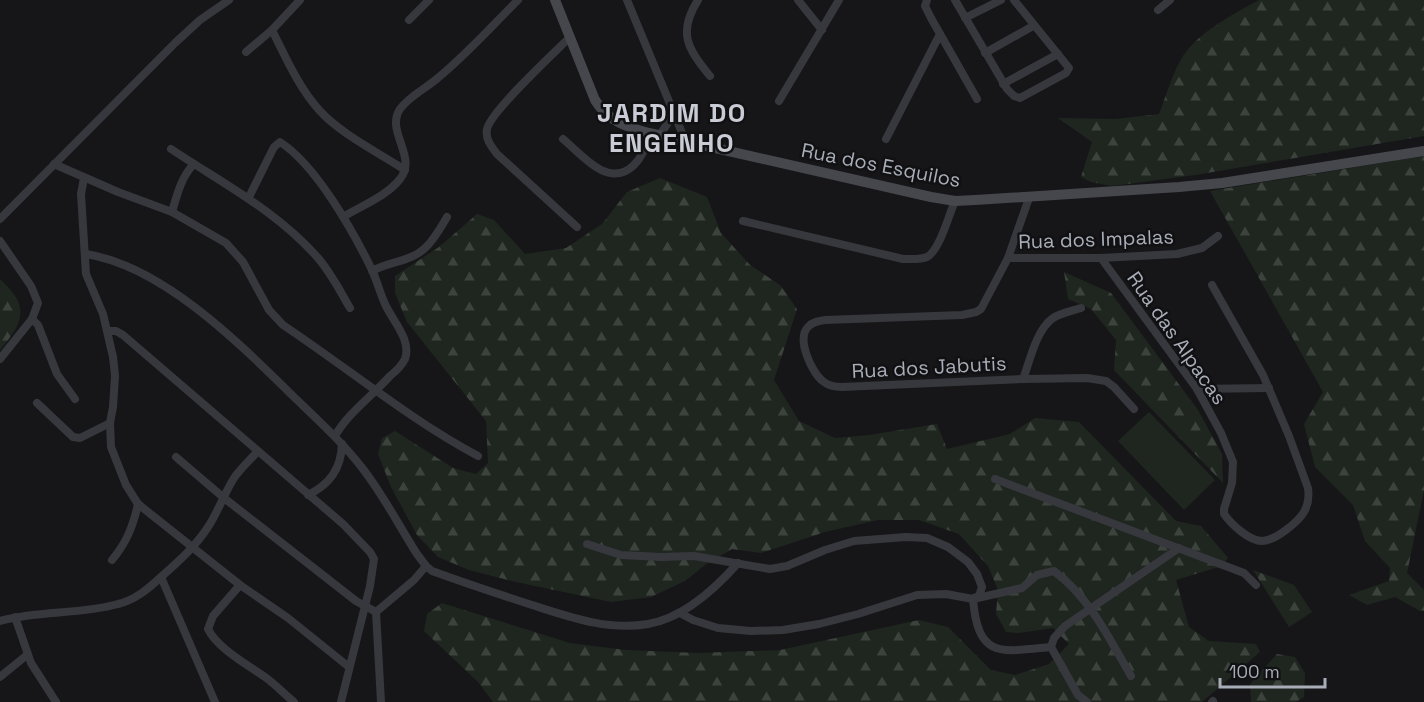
<svg xmlns="http://www.w3.org/2000/svg" width="1424" height="702" font-family="'Space Grotesk',sans-serif">
<defs>
<pattern id="forest-firs" width="22" height="20" patternUnits="userSpaceOnUse" patternTransform="scale(1.5)"><rect width="22" height="20" fill="#1e261f"/><path d="M5 1l3.5 6h-7zM16 11l3.5 6h-7z" fill="#3c433d"/></pattern>
</defs>
<rect width="100%" height="100%" fill="#161618"/>
<path fill="#1e261f" d="M1149,412L1215,480L1184,510L1118,441Z"/>
<g fill="url(#forest-firs)">
<path d="M1259,0H1424V136L1195,175L1112,186L1091,182L1081,177L1092,142L1058,118L1116,119L1159,114C1168,92 1174,65 1190,47C1206,29 1238,11 1259,0Z"/>
<path d="M1424,156V490L1407,573L1424,590V611H1420L1395,597L1367,605L1349,595L1389,581L1390,568L1365,541L1353,505L1315,467L1304,424L1323,392L1210,191Z"/>
<path d="M660,178L707,197L721,233L750,265L780,285L797,309L774,380L799,421L835,438L869,435L937,424L947,449L1010,434L1035,418L1079,422L1176,521L1201,526L1228,558L1222,566L1176,580L1189,627L1209,641L1256,644L1260,652L1202,702H493L478,682L424,631L427,614L442,603L570,643L626,650L698,653L780,650L919,620L948,627L991,670L1015,675L1049,664L1069,644L1053,628L1019,633L1006,632L996,614L998,590L988,566L959,534L919,520H878L825,532L761,553L732,549L705,565L685,581L651,597L611,602L516,582L469,570L438,557L417,535L391,487L378,454L382,438L395,431L453,468L476,474L488,463L486,421L407,322L395,293V276L439,247L477,214L494,220L525,254L566,248L602,224L627,192Z"/>
<path d="M1064,272L1111,293L1198,410L1222,454L1223,483L1114,370L1116,340L1091,309L1068,299Z"/>
<path d="M0,279C30,306 24,322 0,350Z"/>
<path d="M1253,570L1294,585L1312,612L1289,627Z"/>
<path d="M1277,654L1295,657L1305,673L1304,697L1296,702H1251L1250,684Z"/>
</g>
<g fill="none" stroke-linecap="round" stroke-linejoin="round">
<g stroke="#37383d" stroke-width="8">
<path d="M627,0L685,140"/>
<path d="M698,0C677,33 688,49 710,76"/>
<path d="M798,0L822,30"/>
<path d="M927,0L925,6L931,18L977,99"/>
<path d="M955,0L1007,89L1014,96L1020,98L1066,73L1069,68L1014,0"/>
<path d="M1158,10L1170,0"/>
<path d="M965,18L1001,0"/>
<path d="M409,20L429,0"/>
<path d="M272,30C286,58 299,88 320,111C341,134 379,153 405,170"/>
<path d="M570,37C554,53 491,111 487,129C485,139 491,146 497,154L577,227"/>
<path d="M246,52L272,30L300,0"/>
<path d="M985,53L1033,26"/>
<path d="M1003,84L1058,54"/>
<path d="M779,101L839,0"/>
<path d="M660,135L669,121L671,110"/>
<path d="M563,139C575,149 587,163 601,170C628,183 645,157 649,133"/>
<path d="M886,139L940,34"/>
<path d="M171,149C222,183 277,211 318,258C331,273 340,291 350,308"/>
<path d="M54,164L118,192L172,212L226,243L243,262L269,310L283,325C349,369 409,419 478,456"/>
<path d="M84,178L81,194L86,274L103,314L113,357L115,376L113,407L110,423L111,447L126,485L138,504L240,585L288,618L349,667"/>
<path d="M249,197L274,147L280,142C316,165 353,231 372,270C377,281 380,293 385,304C392,320 412,340 405,359C402,365 395,372 390,376C372,396 348,413 335,436"/>
<path d="M1029,198L1008,258L981,309L976,312L962,315L825,320C819,321 812,322 808,327C796,339 812,374 824,382C829,386 835,387 842,387L1023,379L1087,378L1106,381L1114,387L1134,409"/>
<path d="M172,212C177,195 181,177 194,164"/>
<path d="M343,217C361,206 387,196 400,179C418,157 385,131 400,109C409,96 427,88 439,77C467,54 492,26 518,0"/>
<path d="M0,219L175,43L200,20L229,0"/>
<path d="M743,221L903,259C911,259 920,260 927,257C940,250 949,214 955,201"/>
<path d="M0,241L31,286L38,303L32,319L0,359"/>
<path d="M86,254C163,266 240,344 294,397C318,420 343,443 363,469C384,496 399,526 417,554L426,566L432,571C465,583 498,594 532,605C570,617 608,631 648,624C684,618 715,589 738,563"/>
<path d="M1008,258H1101L1177,254L1202,248L1218,236"/>
<path d="M1101,258L1197,389L1221,433L1233,462L1232,483L1224,509V514C1231,524 1249,541 1262,541C1275,541 1298,522 1304,512C1308,505 1309,495 1308,488L1289,436L1263,375L1212,285"/>
<path d="M372,271C388,262 412,261 425,248C434,240 441,227 447,217"/>
<path d="M32,319L38,325L57,374L75,399"/>
<path d="M108,331H116L123,335L343,524L370,552L374,559L370,586L341,702"/>
<path d="M1023,379C1030,361 1036,330 1053,318C1061,313 1072,311 1081,308"/>
<path d="M1197,389L1269,388"/>
<path d="M37,403L73,437L80,438L110,423"/>
<path d="M176,457L224,498L356,601L376,612"/>
<path d="M995,479L1244,573L1256,585"/>
<path d="M308,495C330,484 341,469 342,444"/>
<path d="M587,544L621,555L661,557L694,556L770,569L787,566L825,550L854,541L906,537L927,538L948,547L968,562L977,574L982,587L979,596L974,598"/>
<path d="M112,560C127,542 133,526 138,504"/>
<path d="M161,577L215,702"/>
<path d="M240,585L213,616L208,629C217,648 248,665 265,677C275,684 284,694 294,702"/>
<path d="M973,599C978,659 1000,652 1051,647"/>
<path d="M680,613L693,620L718,628L751,631L783,630L819,624L858,614L917,595L946,594L973,599L1022,588L1037,575L1054,571C1090,598 1109,638 1131,676"/>
<path d="M15,617L31,663L56,702"/>
<path d="M0,621C39,610 79,615 118,604C135,600 148,589 161,577C178,562 195,547 208,527C218,512 224,494 234,478C241,468 250,460 258,451"/>
<path d="M0,677L27,655"/>
<path d="M381,702L376,612L414,580L426,566"/>
<path d="M1087,702L1078,695L1051,647L1054,638L1065,626L1179,548"/>
<path d="M1212,702L1213,701"/>
</g>
<path stroke="#45474d" stroke-width="10" d="M555,0L595,100C608,121 626,127 649,133L931,197L955,201L975,200L1179,187L1222,183L1424,151"/>
</g>
<g text-anchor="middle" stroke-width="5" stroke-linejoin="round" paint-order="stroke">
<g font-size="20" fill="#a8adb8" stroke="#111113">
<text transform="translate(881 165) rotate(11)" y="7">Rua dos Esquilos</text>
<text transform="translate(1096 239) rotate(-2)" y="7">Rua dos Impalas</text>
<text transform="translate(1177 338) rotate(55)" y="7">Rua das Alpacas</text>
<text transform="translate(929 367) rotate(-3)" y="7">Rua dos Jabutis</text>
</g>
<g font-size="26" font-weight="bold" letter-spacing="1.5" fill="#c9ccd4" stroke="#111113">
<text x="672" y="122">JARDIM DO<tspan x="672" dy="30">ENGENHO</tspan></text>
</g>
</g>
<path d="M1220 678v9h105v-9" fill="none" stroke="#a8adb8" stroke-width="3"/>
<text x="1229" y="678" font-size="18" fill="#a8adb8" stroke="#111113" stroke-width="4.5" paint-order="stroke">100 m</text>
</svg>
